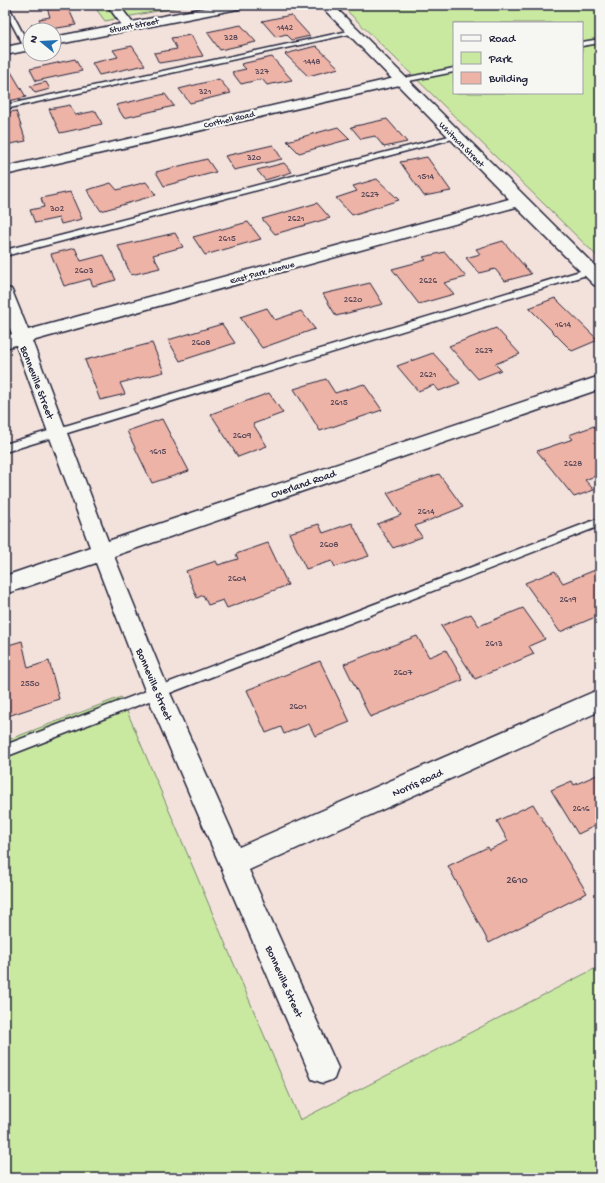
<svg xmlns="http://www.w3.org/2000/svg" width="605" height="1183" font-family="'Gochi Hand',sans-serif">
<rect width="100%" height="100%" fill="#f3e2dc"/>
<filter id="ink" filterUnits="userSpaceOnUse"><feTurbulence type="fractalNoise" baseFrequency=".025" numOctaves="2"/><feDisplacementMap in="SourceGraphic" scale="8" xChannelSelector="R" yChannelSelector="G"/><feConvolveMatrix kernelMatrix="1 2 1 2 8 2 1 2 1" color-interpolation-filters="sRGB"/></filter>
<g filter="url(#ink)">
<g fill="#c9e9a1" stroke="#76866e" fill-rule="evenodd">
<path d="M93,5H189L105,21Z"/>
<path d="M341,5H600V259ZM454,23H582V93H454Z"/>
<path d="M121,697L300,1120L600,966V1178H5V741Z"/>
</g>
<g fill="#edb3a7" stroke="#22223b">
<path d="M67,5L76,25L45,30H32L31,25L41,23L39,19L50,17L47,8Z"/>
<path d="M291,15L310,36L292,40L286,34L276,37L262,21Z"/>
<path d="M241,25L256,42L220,50L207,32Z"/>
<path d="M191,35L203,56L159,63L154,53L177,49L171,38Z"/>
<path d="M132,46L145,65L99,75L92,63L118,57L113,50Z"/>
<path d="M316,46L339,68L308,76L285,54Z"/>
<path d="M272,57L292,80L267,85L262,79L241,84L232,72L246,69L241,64Z"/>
<path d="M75,59L82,71L36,81L30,69Z"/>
<path d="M10,70L26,97L5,102V71Z"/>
<path d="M219,79L231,93L190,103L179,89Z"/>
<path d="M46,82L50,89L35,93L30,86Z"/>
<path d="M165,94L174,106L124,118L116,105Z"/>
<path d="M70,105L75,115L96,111L102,124L60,133L49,109Z"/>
<path d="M16,111L26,141L5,145V113Z"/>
<path d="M387,119L407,142L384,147L375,136L361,139L351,127Z"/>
<path d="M338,127L350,139L299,153L287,141Z"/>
<path d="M273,145L282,159L234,170L225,156Z"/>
<path d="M427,157L451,191L424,196L400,162Z"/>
<path d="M207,159L216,172L164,186L156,172Z"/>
<path d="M284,163L292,172L265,180L257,170Z"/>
<path d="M377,179L399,200L352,215L336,198L357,191L353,186Z"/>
<path d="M146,182L156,195L101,211L87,190L111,183L117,190Z"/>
<path d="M70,192L82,219L61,224L59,218L35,223L30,210L44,207L41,198Z"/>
<path d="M317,203L330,218L275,234L262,219Z"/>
<path d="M248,222L261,239L205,255L193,237Z"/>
<path d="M175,233L183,247L153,255L160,268L131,275L118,246Z"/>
<path d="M503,241L531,274L505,281L495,269L479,273L466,258L480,254L476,249Z"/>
<path d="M75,248L81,261L104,255L116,280L93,286L90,279L64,286L51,254Z"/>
<path d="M445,252L466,277L444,283L454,294L419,304L392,269L426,260L423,257Z"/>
<path d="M370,283L383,304L336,316L323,294Z"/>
<path d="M555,298L598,340L572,351L529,308Z"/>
<path d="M267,308L275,320L301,311L315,329L262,348L240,317Z"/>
<path d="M222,324L235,343L180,361L168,340Z"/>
<path d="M496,328L520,354L495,364L501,370L478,379L449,346Z"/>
<path d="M152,343L164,372L120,383L125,394L100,400L85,360Z"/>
<path d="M433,353L460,383L439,391L434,385L418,391L397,366Z"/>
<path d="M326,379L335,393L364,384L382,410L320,431L294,389Z"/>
<path d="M269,393L283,413L253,424L267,446L238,457L211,414Z"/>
<path d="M162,419L189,471L152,483L127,431Z"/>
<path d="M594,426L600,434V474L585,480L594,490L574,497L537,451L573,439L569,435Z"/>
<path d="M439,474L463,507L415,526L422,537L393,548L377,524L401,515L387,493Z"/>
<path d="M5,499L11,521L5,523Z"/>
<path d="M352,523L369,556L335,567L332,561L306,569L289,533L319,524L323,533Z"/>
<path d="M268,543L288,585L227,608L223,600L208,605L203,595L197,598L186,571L216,561L218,565L238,559L236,554Z"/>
<path d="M600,568V615L560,632L525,583L555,571L563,583Z"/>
<path d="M523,608L545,639L529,646L534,654L475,679L441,626L471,614L479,626Z"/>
<path d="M417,636L429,657L446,650L463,680L370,717L344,664Z"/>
<path d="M22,641L28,668L49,661L59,699L5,717V646Z"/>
<path d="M320,661L350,722L315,736L309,724L284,734L281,727L266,733L247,690Z"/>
<path d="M599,774L600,830L597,825L578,834L551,790L572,781L574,785Z"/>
<path d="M533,804L587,893L489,943L448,866L488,847L489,850L508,841L497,821Z"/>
</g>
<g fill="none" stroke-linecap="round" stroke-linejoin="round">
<g stroke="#22223b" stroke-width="3">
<g id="service">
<path d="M5,5H8L30,47L29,48L24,47L5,11Z"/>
<path d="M353,30L355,31V33L5,109V105Z"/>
<path d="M600,39V43L582,46V42Z"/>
<path d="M454,68V72L399,83L396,81L399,79Z"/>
<path d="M453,135H456L460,137L5,256V250Z"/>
<path d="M590,268L593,269L594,271L593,273L5,452V444Z"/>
<path d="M600,518V526L5,757V745Z"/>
</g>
</g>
<g stroke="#22223b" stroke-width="3">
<g id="minor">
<path d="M107,5H119L132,22L220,5H244L242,8L238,9L54,45V37L121,24Z"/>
<path d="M320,5H333L600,271V286L594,285L516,207L32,341L108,541L600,376V389L114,556L170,693L239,847L600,689V711L249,870L338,1068L334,1079L323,1083L312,1079L146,693L96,563L5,594V576L90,547L16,345L5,348V336L12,334L5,316V288L11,289L13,293L28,330L509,199Z"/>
<path d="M30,42V50L5,55V47Z"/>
</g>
</g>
<g stroke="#22223b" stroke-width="3">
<path id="tertiary" d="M399,77L404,78L406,81L404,84L5,175V167Z"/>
</g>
<use href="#service" fill="#f6f6f2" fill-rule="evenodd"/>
<use href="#minor" fill="#f6f6f2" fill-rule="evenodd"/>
<use href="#tertiary" fill="#f6f6f2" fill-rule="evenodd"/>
</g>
</g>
<g text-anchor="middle" stroke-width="4" stroke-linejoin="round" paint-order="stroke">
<g font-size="9" fill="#22223b" stroke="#f6f6f2">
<text transform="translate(134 25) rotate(-11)" y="3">Stuart Street</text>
<text transform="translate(229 119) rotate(-13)" y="3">Corthell Road</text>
<text transform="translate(462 144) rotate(45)" y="3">Whitman Street</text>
<text transform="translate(262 272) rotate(-15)" y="3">East Park Avenue</text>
</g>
<g font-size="9" fill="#554656">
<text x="285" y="30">1442</text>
<text x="231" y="40">328</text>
<text x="312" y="64">1448</text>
<text x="262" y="74">327</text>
<text x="205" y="94">321</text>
<text x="254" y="160">320</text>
<text x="426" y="179">1514</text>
<text x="370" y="197">2627</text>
<text x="57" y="211">302</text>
<text x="296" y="221">2621</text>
<text x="227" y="241">2615</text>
<text x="84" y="273">2603</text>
<text x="428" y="283">2626</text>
<text x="353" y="302">2620</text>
<text x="563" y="327">1614</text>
<text x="201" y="345">2608</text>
<text x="484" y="353">2627</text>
<text x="428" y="377">2621</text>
<text x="339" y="405">2615</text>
<text x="242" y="438">2609</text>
<text x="158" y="454">1615</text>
<text x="573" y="466">2628</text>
<text x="426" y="514">2614</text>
<text x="329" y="547">2608</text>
<text x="237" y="581">2604</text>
<text x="568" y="602">2619</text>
<text x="494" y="646">2613</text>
<text x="403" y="675">2607</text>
<text x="30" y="686">2550</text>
<text x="298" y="709">2601</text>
<text x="581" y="811">2616</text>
</g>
<g font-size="11" fill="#22223b" stroke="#f6f6f2">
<text transform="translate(38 382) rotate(69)" y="4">Bonneville Street</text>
<text transform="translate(303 483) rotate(-19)" y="4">Overland Road</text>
<text transform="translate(155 684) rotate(67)" y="4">Bonneville Street</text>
<text transform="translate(417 782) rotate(-24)" y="4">Norris Road</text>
<text transform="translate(285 981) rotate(66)" y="4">Bonneville Street</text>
</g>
<g font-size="11" fill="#554656">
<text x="517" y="883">2610</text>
</g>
</g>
<rect width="605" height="1183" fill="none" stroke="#f6f6f2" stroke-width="20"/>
<rect x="10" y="10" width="585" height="1163" fill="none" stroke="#22223b" stroke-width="1.5" filter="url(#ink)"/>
<rect x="453" y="22" width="130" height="72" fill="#f6f6f2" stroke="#a1a1a9"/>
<rect x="461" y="35" width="20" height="6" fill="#f6f6f2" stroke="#a1a1a9"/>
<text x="489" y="42" font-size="12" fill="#22223b">Road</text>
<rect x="461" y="52" width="20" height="12" fill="#c9e9a1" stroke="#a1a1a9"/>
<text x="489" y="62" font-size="12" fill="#22223b">Park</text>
<rect x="461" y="72" width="20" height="12" fill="#edb3a7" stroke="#a1a1a9"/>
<text x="489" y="82" font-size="12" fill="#22223b">Building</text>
<g transform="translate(42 42) rotate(288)"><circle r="19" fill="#f6f6f2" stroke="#a1a1a9"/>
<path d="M0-3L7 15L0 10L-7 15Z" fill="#1f6fb2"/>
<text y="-6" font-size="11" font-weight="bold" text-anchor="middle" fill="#22223b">N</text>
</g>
</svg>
